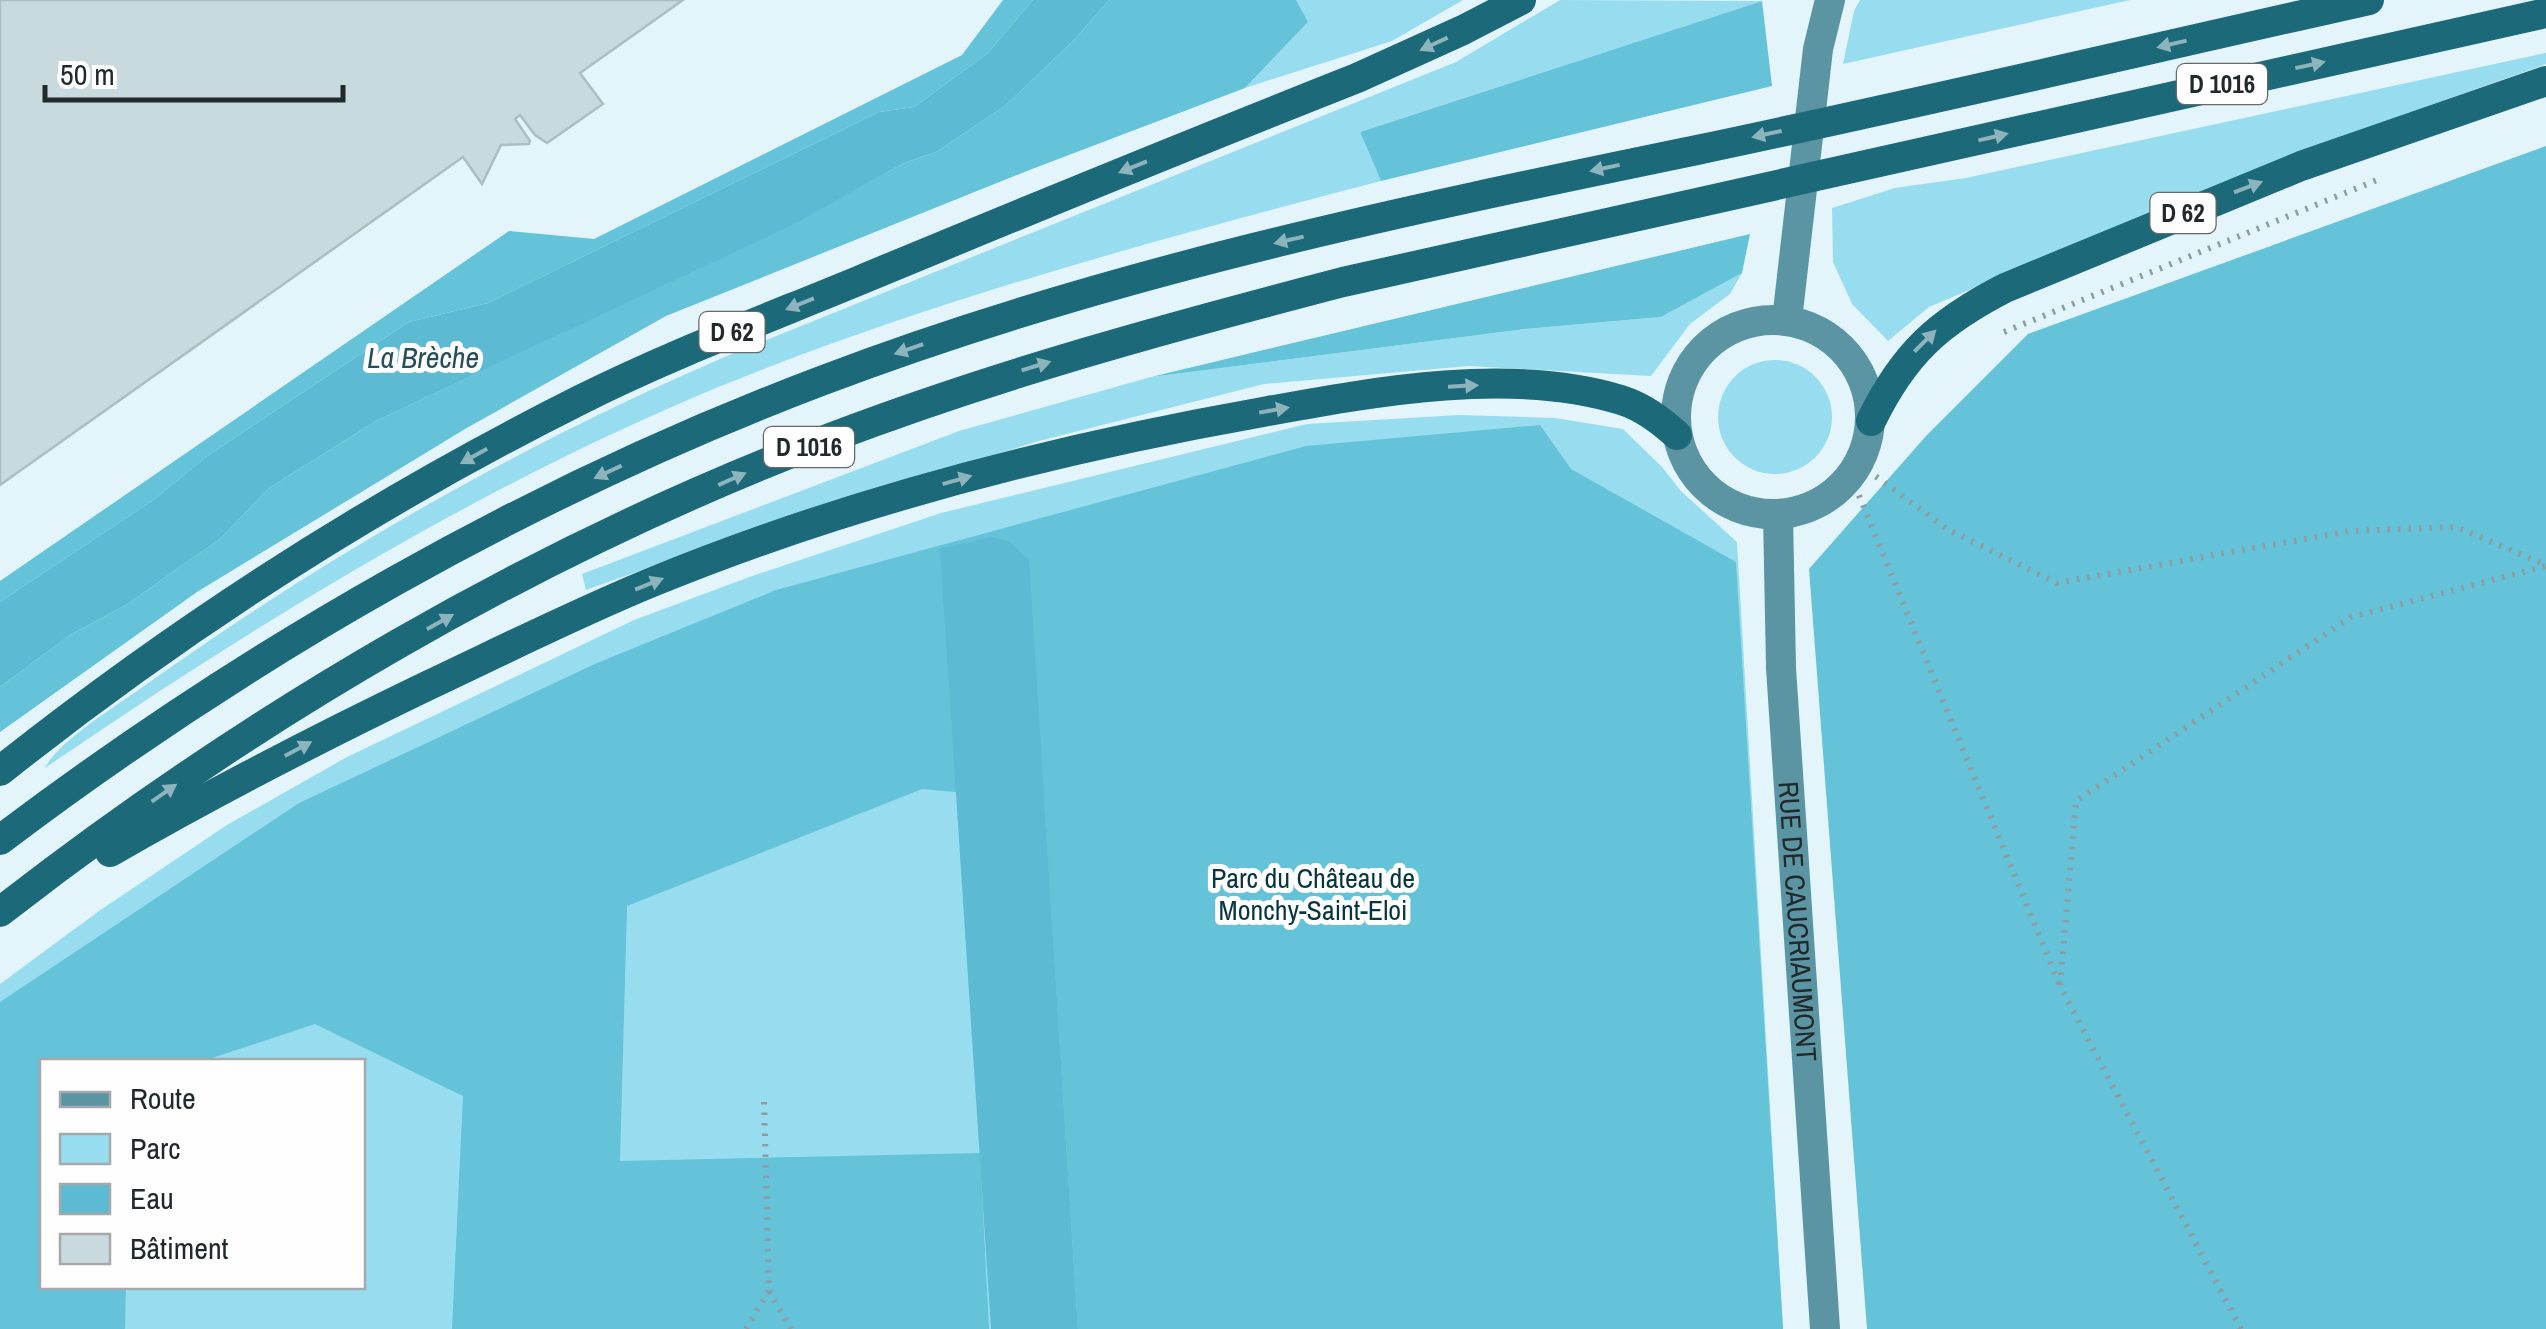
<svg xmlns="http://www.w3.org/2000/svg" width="2546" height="1329" font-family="'Archivo Narrow',sans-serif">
<rect width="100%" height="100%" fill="#e3f5fa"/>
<g fill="#98ddef" fill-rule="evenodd">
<path d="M1296,0H1463L1392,41L1245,88L1307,23Z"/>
<path d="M1560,0L1762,1L1360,132L1381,181C1156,240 932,300 716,388C478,487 257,623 45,768C57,742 119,704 144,686C329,554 525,442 734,353L1456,62Z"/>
<path d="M1860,0H2130L1843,64L1854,11Z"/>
<path d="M2546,53V64L2293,154L1929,307L1888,341L1852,304L1833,262L1832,208L1895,188L1966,178Z"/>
<path d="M1742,273L1730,294L1690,324L1651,376L1469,366L1264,384L1039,441L779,521L586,590L582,574L959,431L1151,377L1525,329L1661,317Z"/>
<circle cx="1775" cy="417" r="57"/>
<path d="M1459,415L1555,418L1623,429L1662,467L1681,491L1737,542L1783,1329H0V984L99,911L227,825L347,757L634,620L752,576L941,513L1307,424ZM42,1062H362V1286H42Z"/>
</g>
<g fill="#64c2d9">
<path d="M1003,0H1033L988,53L914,107L879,112L488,303L409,322L206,457L152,501L0,602V581L509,231L594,239L962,55Z"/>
<path d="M1109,0H1296L1308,22L1245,88L1032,169L666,316L465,429L197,592L0,732V687L70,635L126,605L221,538L269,488L376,421L792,224L902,164L936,152L1006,105L1073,41Z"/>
<path d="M1762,1L1772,86L1381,181L1360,132Z"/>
<path d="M2546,146V1329H1867L1809,569L1926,436L2028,334Z"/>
<path d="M1750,234L1742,273L1661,317L1525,329L1151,377Z"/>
<path d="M1540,425L1571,469L1736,562L1783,1329H1078L1044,800L922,789L627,906L620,1161L980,1153L989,1329H452L463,1096L315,1024L203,1061L42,1062V1286L126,1287L125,1329H0V1002L299,803L597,663L776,590L1306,446Z"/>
</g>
<g fill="#5cbbd2">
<path d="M1033,0H1109L1073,41L1006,105L936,152L902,164L792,225L376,421L269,488L221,538L126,605L70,635L0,687V602L152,501L206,457L409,322L488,303L879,112L914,107L988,53Z"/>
<path d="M991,537L1010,542L1029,560L1078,1329H991L940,549Z"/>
</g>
<path fill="#c9dade" stroke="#adbec3" stroke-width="2.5" d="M0,0H683L580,73L603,104L590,113L547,143L535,135L520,115L515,119L530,141L529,144L501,145L482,184L463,157L0,485Z"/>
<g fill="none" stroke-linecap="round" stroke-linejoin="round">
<g stroke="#8f9ca0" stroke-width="6" stroke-dasharray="2.5 8" stroke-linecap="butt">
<path d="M2004,332L2377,180"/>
<path d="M1859,464L1947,529L2057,583L2350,531L2456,527L2546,565"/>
<path d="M1851,476L2059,984"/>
<path d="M769,1291L791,1329"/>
<path d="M746,1329L769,1291L764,1100"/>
<path d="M2241,1329L2060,986L2076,801L2351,617L2546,566"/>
</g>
<g stroke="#5b95a4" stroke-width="30">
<circle cx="1773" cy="417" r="97"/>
<path d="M1787,320L1818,49L1830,0"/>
<path id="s1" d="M1778,514L1781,668L1825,1329"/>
</g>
<g stroke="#1c697a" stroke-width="30">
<path d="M1871,421C1904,353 1939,322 2005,288L2301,166L2546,81"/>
<path d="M0,771C181,627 376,502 582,399C672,354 766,319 858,281C1024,212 1190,144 1357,78L1463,30L1521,0"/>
<path d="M0,840C250,651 528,492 821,381C1104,273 1401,211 1697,150C1921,103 2145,50 2369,0"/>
<path d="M110,852C214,792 321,737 429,685C503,650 575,614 650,583C847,502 1054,449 1263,412C1373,392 1511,366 1621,400C1643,407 1660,420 1677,435"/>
<path d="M0,912C250,717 533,551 830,438C998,374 1170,327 1343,282L2546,13"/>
</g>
</g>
<defs><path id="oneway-solid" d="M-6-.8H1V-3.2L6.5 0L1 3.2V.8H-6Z" transform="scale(2.5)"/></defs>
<g fill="#8db4bc">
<use href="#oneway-solid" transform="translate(1434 44) rotate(155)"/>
<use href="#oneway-solid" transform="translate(2172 44) rotate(167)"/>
<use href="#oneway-solid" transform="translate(2310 65) rotate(-12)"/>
<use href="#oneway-solid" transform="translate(1767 134) rotate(168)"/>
<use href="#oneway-solid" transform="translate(1993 137) rotate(-13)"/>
<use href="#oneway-solid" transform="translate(1133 167) rotate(158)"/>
<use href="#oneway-solid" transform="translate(1605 168) rotate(168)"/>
<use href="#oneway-solid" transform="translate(2248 187) rotate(-21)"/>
<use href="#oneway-solid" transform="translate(1289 240) rotate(167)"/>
<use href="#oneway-solid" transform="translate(800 304) rotate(158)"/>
<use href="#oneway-solid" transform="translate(1925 341) rotate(-45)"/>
<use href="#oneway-solid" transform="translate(909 349) rotate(161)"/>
<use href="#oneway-solid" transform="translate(1036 366) rotate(-17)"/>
<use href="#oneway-solid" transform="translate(1463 386) rotate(-3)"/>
<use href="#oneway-solid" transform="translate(1274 410) rotate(-10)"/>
<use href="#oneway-solid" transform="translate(474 456) rotate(151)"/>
<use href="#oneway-solid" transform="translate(608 472) rotate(155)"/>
<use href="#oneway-solid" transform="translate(732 479) rotate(-24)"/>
<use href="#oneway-solid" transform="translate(957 480) rotate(-16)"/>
<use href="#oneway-solid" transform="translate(649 584) rotate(-22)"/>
<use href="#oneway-solid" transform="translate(440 622) rotate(-29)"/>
<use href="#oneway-solid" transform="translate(298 749) rotate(-28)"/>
<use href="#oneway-solid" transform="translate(164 793) rotate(-35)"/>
</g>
<g text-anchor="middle" stroke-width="10" stroke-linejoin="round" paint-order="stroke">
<g fill="#fefefe" stroke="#64696a" stroke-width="2.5">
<rect x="2177" y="64" width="90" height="40" rx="8"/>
<rect x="2150.5" y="193" width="65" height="40" rx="8"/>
<rect x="699.5" y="312" width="65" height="40" rx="8"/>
<rect x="764" y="427" width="90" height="40" rx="8"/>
</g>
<g font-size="25" font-weight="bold" fill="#22292b">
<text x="2222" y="93">D 1016</text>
<text x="2183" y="222">D 62</text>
<text x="732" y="341">D 62</text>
<text x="809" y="456">D 1016</text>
</g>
<g font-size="28" fill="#083640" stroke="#fefefe">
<text x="1313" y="888">Parc du Château de<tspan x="1313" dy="32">Monchy-Saint-Eloi</tspan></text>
</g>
<g font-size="28" fill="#22292b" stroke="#fefefe">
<text dy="10" stroke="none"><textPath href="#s1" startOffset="408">RUE DE CAUCRIAUMONT</textPath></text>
</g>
<g font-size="30" font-style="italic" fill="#254f5a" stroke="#fefefe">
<text x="423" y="368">La Brèche</text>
</g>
</g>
<rect x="40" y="1059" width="325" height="230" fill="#fefefe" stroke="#a6a9aa" stroke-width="2.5"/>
<rect x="60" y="1092" width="50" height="15" fill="#5b95a4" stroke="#a6a9aa" stroke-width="2.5"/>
<text x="130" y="1109" font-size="30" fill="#22292b">Route</text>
<rect x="60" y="1134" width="50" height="30" fill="#98ddef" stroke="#a6a9aa" stroke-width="2.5"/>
<text x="130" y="1159" font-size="30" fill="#22292b">Parc</text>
<rect x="60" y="1184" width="50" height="30" fill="#5cbbd2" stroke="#a6a9aa" stroke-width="2.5"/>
<text x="130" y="1209" font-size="30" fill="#22292b">Eau</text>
<rect x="60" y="1234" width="50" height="30" fill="#c9dade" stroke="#a6a9aa" stroke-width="2.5"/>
<text x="130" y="1259" font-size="30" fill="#22292b">Bâtiment</text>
<path d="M45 85v15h298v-15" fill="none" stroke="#22292b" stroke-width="5"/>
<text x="60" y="85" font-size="30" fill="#22292b" stroke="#fefefe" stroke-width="8" paint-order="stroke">50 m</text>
</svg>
